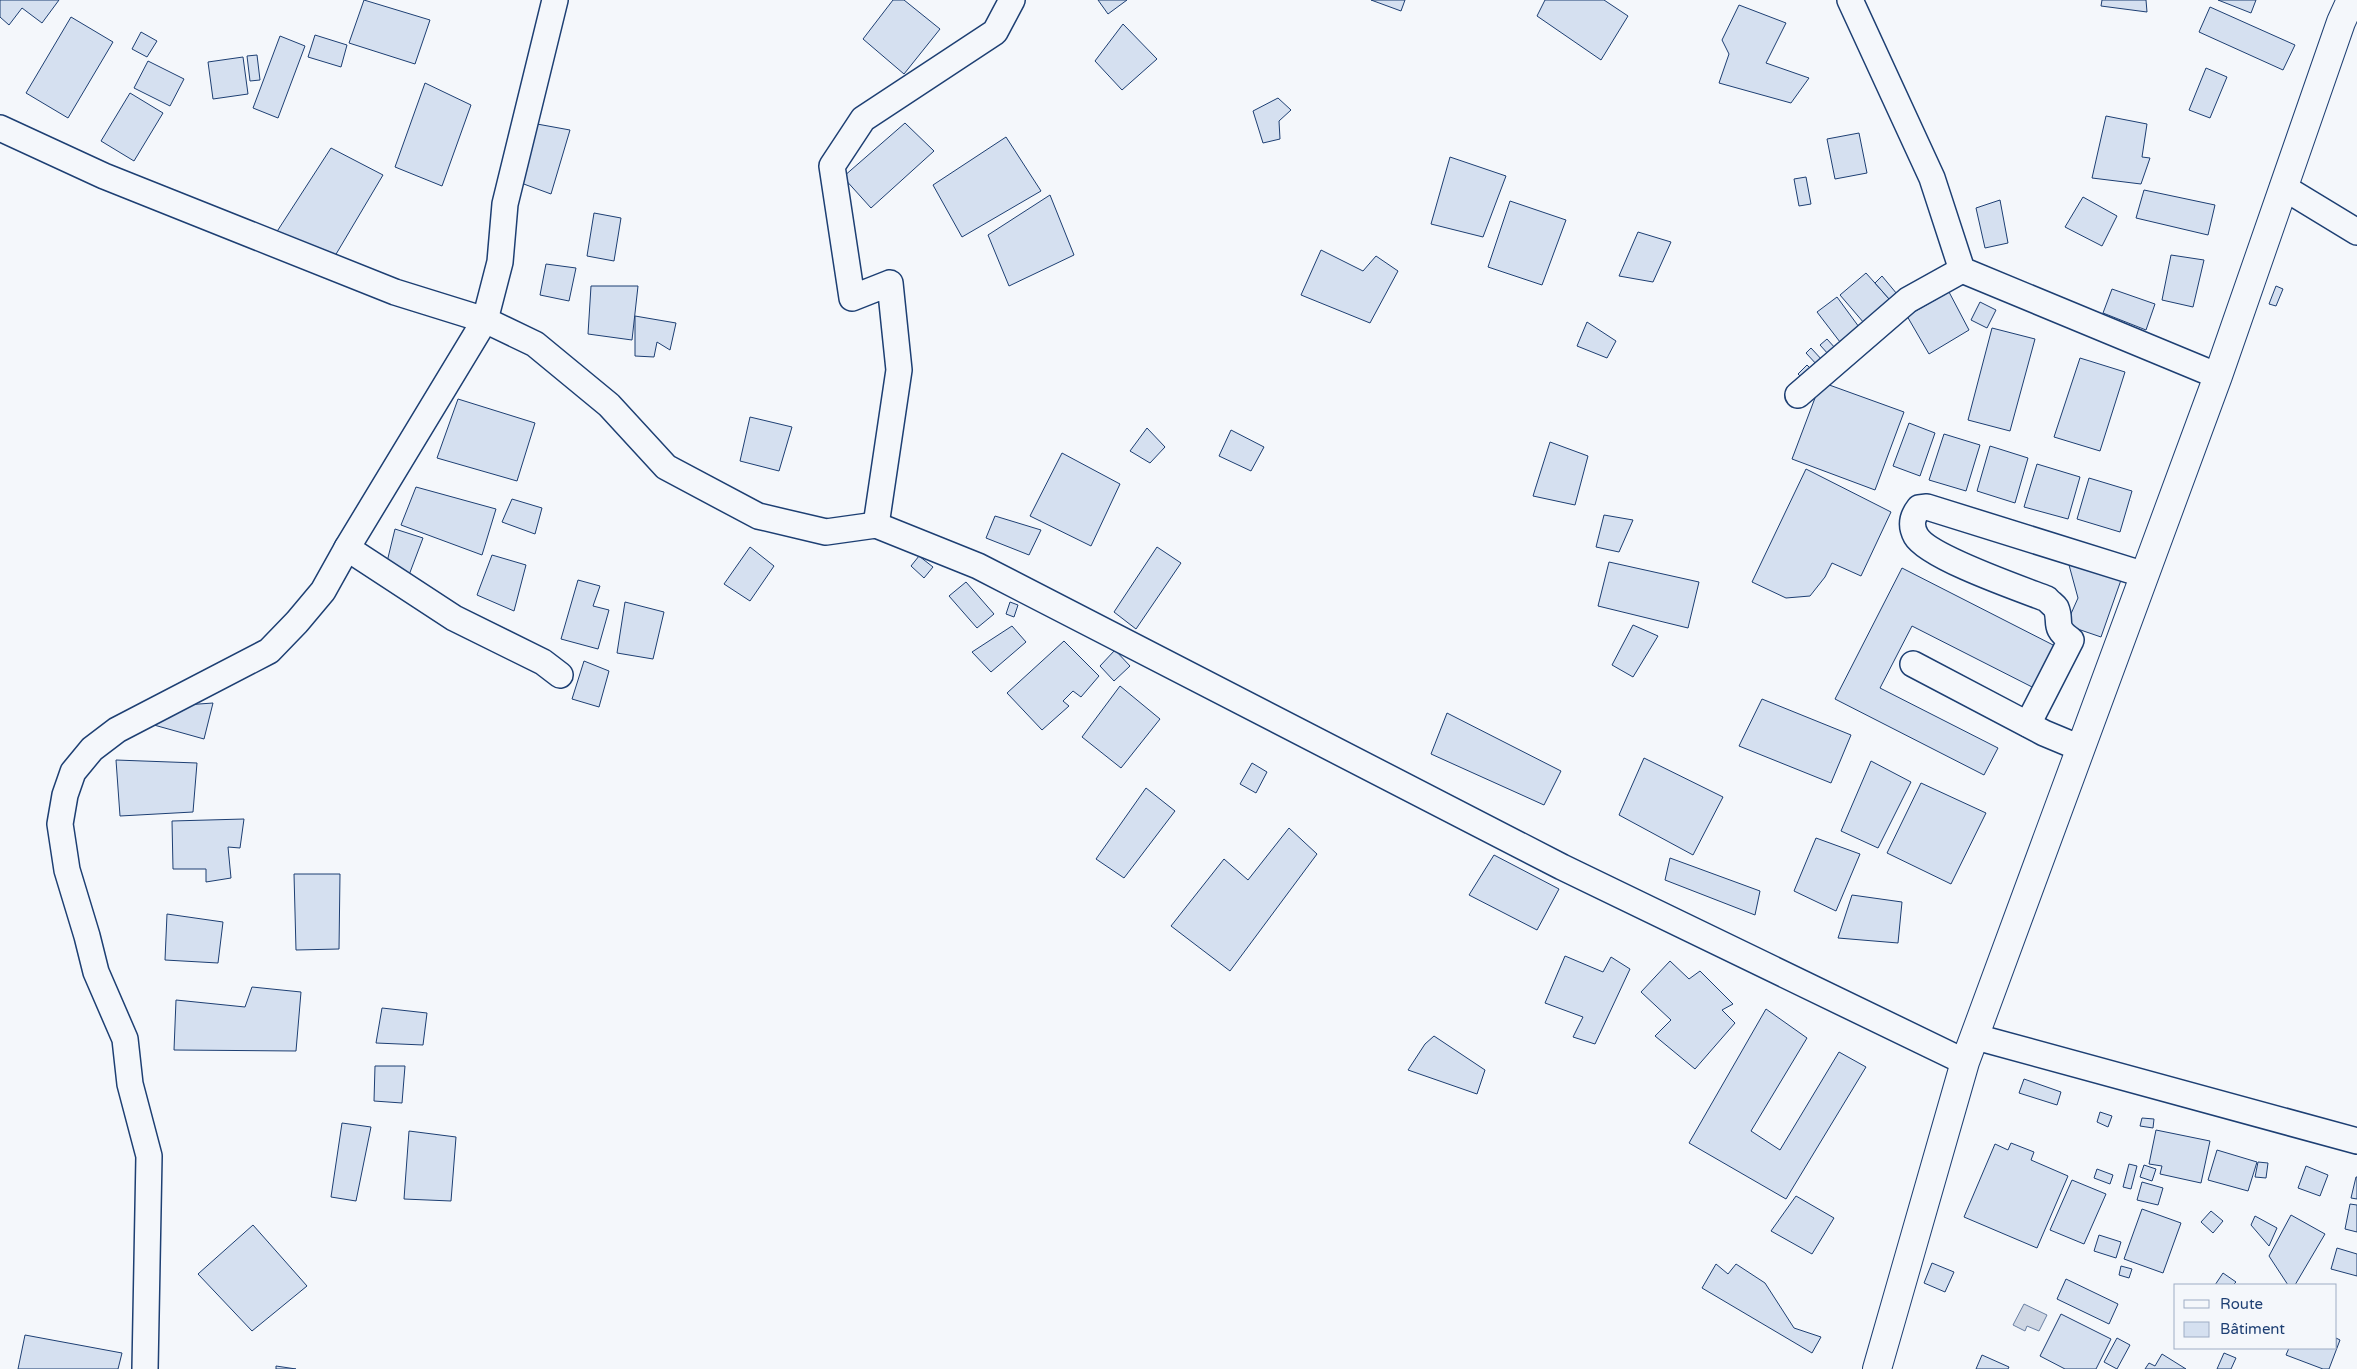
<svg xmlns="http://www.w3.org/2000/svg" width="2357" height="1369" font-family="'Varela Round',sans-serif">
<rect width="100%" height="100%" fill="#f4f7fb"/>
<path fill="#cfd7e4" stroke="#687fa3" d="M2024,1304L2047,1315L2039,1331L2027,1326L2025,1331L2013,1325Z"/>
<g fill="#d5e0f0" stroke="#1d3f73">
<path d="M0,0H59L42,23L22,8L9,25L0,17Z"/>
<path d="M364,0L430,20L415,64L349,43Z"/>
<path d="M893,0H904L940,29L904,74L863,39Z"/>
<path d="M1098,0H1127L1108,14Z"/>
<path d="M1371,0H1405L1401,11Z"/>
<path d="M1545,0H1604L1628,16L1601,60L1537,16Z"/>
<path d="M2102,0H2146L2147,12L2101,6Z"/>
<path d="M2218,0H2256L2251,13Z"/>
<path d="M1739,5L1786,23L1766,63L1809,78L1791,103L1719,83L1729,54L1722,40Z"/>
<path d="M2210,7L2295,45L2283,70L2199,32Z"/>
<path d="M71,17L113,42L68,118L26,93Z"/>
<path d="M1123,24L1157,59L1122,90L1095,61Z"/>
<path d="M141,32L157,41L147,57L132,49Z"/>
<path d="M315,35L347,45L341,67L308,57Z"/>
<path d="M280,36L305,46L278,118L253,108Z"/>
<path d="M257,55L260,80L250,81L247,56Z"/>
<path d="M243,57L248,94L213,99L208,62Z"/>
<path d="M148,61L184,79L170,106L134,88Z"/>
<path d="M2206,68L2227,77L2210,118L2189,110Z"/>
<path d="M425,83L471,105L442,186L395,167Z"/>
<path d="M130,93L163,113L134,161L101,141Z"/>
<path d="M1278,98L1291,110L1279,121L1280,139L1263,143L1253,111Z"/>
<path d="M2106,116L2147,124L2142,157L2150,158L2141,184L2092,178Z"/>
<path d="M905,123L934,151L871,208L843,177Z"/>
<path d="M537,124L570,130L551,194L521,183Z"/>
<path d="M1859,133L1867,173L1835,179L1827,139Z"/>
<path d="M1006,137L1041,191L962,237L933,185Z"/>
<path d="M331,148L383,175L332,261L276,233Z"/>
<path d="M1450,157L1506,176L1483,237L1431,224Z"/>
<path d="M1806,177L1811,204L1799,206L1794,179Z"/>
<path d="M2144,190L2215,205L2208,235L2136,218Z"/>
<path d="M1050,195L1074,255L1009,286L988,235Z"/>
<path d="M2083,197L2117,216L2102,246L2065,227Z"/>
<path d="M2000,200L2008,243L1985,248L1976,208Z"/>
<path d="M1510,201L1566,220L1542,285L1488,267Z"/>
<path d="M594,213L621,218L614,261L587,256Z"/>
<path d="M1638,232L1671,242L1653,282L1619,276Z"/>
<path d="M1321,250L1363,271L1376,256L1398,271L1370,323L1301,295Z"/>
<path d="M2171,255L2204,260L2193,307L2162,300Z"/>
<path d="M546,264L576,268L569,301L540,295Z"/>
<path d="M1866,273L1890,300L1864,323L1840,295Z"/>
<path d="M1882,276L1897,294L1890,300L1875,283Z"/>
<path d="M591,286H638L632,340L588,334Z"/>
<path d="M2276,286L2283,289L2276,306L2269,304Z"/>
<path d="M2112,289L2155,304L2146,330L2103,313Z"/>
<path d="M1949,292L1969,330L1929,354L1907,316Z"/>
<path d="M1837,297L1859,327L1840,342L1817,312Z"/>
<path d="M1980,302L1996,310L1987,328L1971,320Z"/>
<path d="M635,316L676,323L670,350L657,342L654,357L635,356Z"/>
<path d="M1587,322L1616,341L1607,358L1577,346Z"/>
<path d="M1992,328L2035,339L2010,431L1968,420Z"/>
<path d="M1827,339L1836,349L1829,355L1820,345Z"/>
<path d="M1811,348L1823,361L1818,366L1806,353Z"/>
<path d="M2080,358L2125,372L2100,451L2054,437Z"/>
<path d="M1807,365L1814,372L1804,380L1798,374Z"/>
<path d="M1821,382L1904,412L1875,490L1792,459Z"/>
<path d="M458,399L535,423L517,481L437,458Z"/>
<path d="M750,417L792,427L779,471L740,461Z"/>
<path d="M1909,423L1935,433L1920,476L1893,466Z"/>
<path d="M1147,428L1165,447L1150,463L1130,451Z"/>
<path d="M1231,430L1264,447L1251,471L1219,456Z"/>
<path d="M1944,434L1980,445L1966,491L1929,480Z"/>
<path d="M1550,442L1588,456L1575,505L1533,496Z"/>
<path d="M1990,446L2028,458L2015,503L1977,491Z"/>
<path d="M1062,453L1120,484L1091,546L1030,516Z"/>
<path d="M2037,464L2080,477L2068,519L2024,507Z"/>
<path d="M1806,469L1891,512L1861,576L1832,563L1825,577L1810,596L1786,598L1752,582Z"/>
<path d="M2089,478L2132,491L2120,532L2077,519Z"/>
<path d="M416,487L496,509L482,555L401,525Z"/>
<path d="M512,499L542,508L535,534L502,522Z"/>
<path d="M1604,515L1633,520L1619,552L1596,547Z"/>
<path d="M995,516L1041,530L1029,555L986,538Z"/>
<path d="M395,529L423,538L409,575L386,566Z"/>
<path d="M750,547L774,566L750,601L724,584Z"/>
<path d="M1157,547L1181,563L1136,629L1114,612Z"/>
<path d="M492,555L526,565L514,611L477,595Z"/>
<path d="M919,556L933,567L924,578L911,566Z"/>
<path d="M1609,562L1699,582L1688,628L1598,606Z"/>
<path d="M2069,565L2121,580L2101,637L2066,625L2078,598Z"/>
<path d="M1902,568L2057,647L2036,689L1912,626L1880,688L1998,748L1984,775L1835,699Z"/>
<path d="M578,580L600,586L593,606L609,610L598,649L561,639Z"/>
<path d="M966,582L994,614L977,628L949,596Z"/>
<path d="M625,602L664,612L653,659L617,653Z"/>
<path d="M1010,602L1018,605L1014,617L1006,614Z"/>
<path d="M1633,625L1658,636L1633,677L1612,665Z"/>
<path d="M1012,626L1026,642L991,672L972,652Z"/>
<path d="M1064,641L1099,676L1081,697L1073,691L1063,701L1069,706L1042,730L1007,693Z"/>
<path d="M1115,650L1130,666L1114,681L1100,666Z"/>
<path d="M584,661L609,671L599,707L572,699Z"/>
<path d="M1120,686L1160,719L1121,768L1082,737Z"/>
<path d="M1762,699L1851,735L1831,783L1739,746Z"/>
<path d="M213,703L204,739L154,725L185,705Z"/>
<path d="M1447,713L1561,771L1544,805L1431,754Z"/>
<path d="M1644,758L1723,797L1693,855L1619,815Z"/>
<path d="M116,760L197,763L193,812L120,816Z"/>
<path d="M1871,761L1911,782L1878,848L1841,831Z"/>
<path d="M1252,763L1267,772L1256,793L1240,784Z"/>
<path d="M1921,783L1986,813L1951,884L1887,853Z"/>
<path d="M1146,788L1175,811L1124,878L1096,859Z"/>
<path d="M244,819L240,848L228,847L231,878L206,882V869H173L172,821Z"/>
<path d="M1289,828L1317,854L1230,971L1171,926L1224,859L1248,880Z"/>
<path d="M1816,838L1860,854L1836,911L1794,891Z"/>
<path d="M1494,855L1559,889L1537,930L1469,895Z"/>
<path d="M1670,858L1760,891L1755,915L1665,880Z"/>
<path d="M294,874H340L339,949L296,950Z"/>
<path d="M1852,895L1902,902L1898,943L1838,938Z"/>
<path d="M167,914L223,922L218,963L165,960Z"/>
<path d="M1565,956L1603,972L1611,957L1630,969L1595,1044L1573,1037L1583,1017L1545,1003Z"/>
<path d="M1670,961L1689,979L1700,971L1733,1004L1722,1010L1735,1023L1695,1069L1655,1036L1671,1020L1641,992Z"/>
<path d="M252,987L301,992L296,1051L174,1050L176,1000L245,1007Z"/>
<path d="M382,1008L427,1013L423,1045L376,1043Z"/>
<path d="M1766,1009L1807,1038L1751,1131L1780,1150L1839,1052L1866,1067L1786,1199L1689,1143Z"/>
<path d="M1434,1036L1485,1070L1477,1094L1408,1070L1425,1044Z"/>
<path d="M375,1066H405L402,1103L374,1101Z"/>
<path d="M2024,1079L2061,1092L2057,1105L2019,1093Z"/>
<path d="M2100,1112L2112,1116L2108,1127L2097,1122Z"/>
<path d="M2142,1118L2154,1119L2153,1128L2140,1126Z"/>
<path d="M342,1123L371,1127L356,1201L331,1197Z"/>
<path d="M2156,1130L2210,1141L2201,1183L2160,1174L2162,1166L2149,1164Z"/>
<path d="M409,1131L456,1137L451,1201L404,1199Z"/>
<path d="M2011,1143L2034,1152L2031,1160L2068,1176L2037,1248L1964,1217L1995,1144L2008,1150Z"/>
<path d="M2217,1150L2257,1162L2248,1191L2208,1180Z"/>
<path d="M2258,1162L2268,1163L2266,1178L2255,1177Z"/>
<path d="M2129,1164L2137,1166L2131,1189L2123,1187Z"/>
<path d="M2144,1165L2156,1169L2152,1181L2140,1177Z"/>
<path d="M2306,1166L2328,1175L2320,1196L2298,1188Z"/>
<path d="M2097,1169L2113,1175L2110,1184L2094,1178Z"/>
<path d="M2356,1177H2357V1199L2351,1198Z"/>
<path d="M2072,1180L2106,1194L2084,1244L2050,1230Z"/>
<path d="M2142,1182L2163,1188L2158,1205L2137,1200Z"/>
<path d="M1796,1196L1834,1218L1812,1254L1771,1231Z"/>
<path d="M2350,1204L2357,1205V1232L2345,1229Z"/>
<path d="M2142,1209L2181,1223L2163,1273L2124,1259Z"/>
<path d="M2211,1211L2223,1221L2213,1233L2201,1222Z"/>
<path d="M2291,1215L2325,1234L2295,1285H2288L2269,1256Z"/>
<path d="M2255,1216L2277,1228L2269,1246L2251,1225Z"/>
<path d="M253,1225L307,1286L252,1331L198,1274Z"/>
<path d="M2099,1235L2121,1242L2116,1258L2094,1251Z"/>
<path d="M2337,1248L2357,1254V1276L2331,1269Z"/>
<path d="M1932,1263L1954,1272L1945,1292L1924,1283Z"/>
<path d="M1716,1264L1728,1274L1736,1264L1765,1283L1794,1328L1821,1337L1812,1353L1702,1288Z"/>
<path d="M2121,1266L2132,1269L2129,1278L2119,1275Z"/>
<path d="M2223,1273L2236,1282L2233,1285H2215Z"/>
<path d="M2066,1279L2118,1304L2109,1324L2057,1299Z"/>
<path d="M2061,1314L2111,1339L2096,1369H2065L2040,1356Z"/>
<path d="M25,1335L122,1353L118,1369H18Z"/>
<path d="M2117,1338L2130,1345L2117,1369L2104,1362Z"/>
<path d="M2336,1338L2340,1340L2329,1369H2323L2286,1355L2289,1348H2336Z"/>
<path d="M2224,1353L2236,1358L2231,1369H2217Z"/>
<path d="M2162,1354L2186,1369H2145L2149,1363L2155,1366Z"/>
<path d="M1982,1355L2009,1367L2008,1369H1976Z"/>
<path d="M276,1366L296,1369H276Z"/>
</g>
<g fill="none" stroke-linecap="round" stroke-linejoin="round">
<g stroke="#1d3f73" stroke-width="28">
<g id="minor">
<path d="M555,0L505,204L500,262L485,320L535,344L609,405L666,467L758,516L826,532L876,525L978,566L1562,867L1965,1062"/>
<path d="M1850,0L1932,178L1962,270L2218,376"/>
<path d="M0,128L104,176L395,292L485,320L347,548L323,591L297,622L269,651L117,730L92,749L73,772L65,795L60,824L67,870L87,936L96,972L125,1039L130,1084L149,1156L145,1369"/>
<path d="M2283,187L2357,232"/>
<path d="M1798,395L1908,300L1962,270"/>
<path d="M876,525L899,370L890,283L852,298L832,166L863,119L995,32L1012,0"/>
<path d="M347,548L454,618L543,662L560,675"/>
<path d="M1913,664L2044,733L2080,748"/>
<path d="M2028,724L2071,640C2052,627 2062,622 2056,608C2054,605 2049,602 2047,599C2021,589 1928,557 1916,536C1910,525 1912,517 1919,508L1927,507L2145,575"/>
<path d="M1976,1037L2357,1141"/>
</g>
</g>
<g stroke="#1d3f73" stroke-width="30">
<path id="major" d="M1877,1369L1965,1062L2218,376L2341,22L2351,0"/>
</g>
<use href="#minor" stroke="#f4f7fb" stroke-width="25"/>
<use href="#major" stroke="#f4f7fb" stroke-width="28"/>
</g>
<rect x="2174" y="1284" width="162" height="65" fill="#f4f7fb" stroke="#9eadc5"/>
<rect x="2184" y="1300" width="25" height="8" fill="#f4f7fb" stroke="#9eadc5"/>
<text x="2220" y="1309" font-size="15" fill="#1d3f73">Route</text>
<rect x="2184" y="1322" width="25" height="15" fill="#d5e0f0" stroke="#9eadc5"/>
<text x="2220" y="1334" font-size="15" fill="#1d3f73">Bâtiment</text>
</svg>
